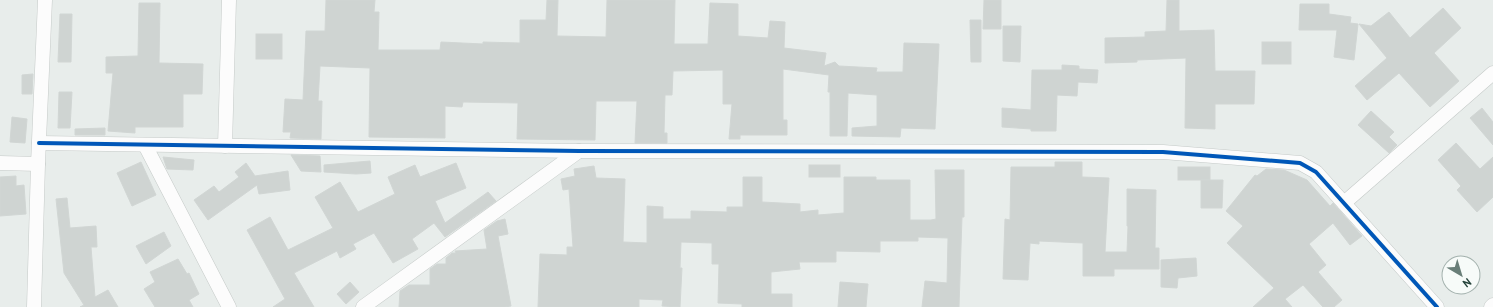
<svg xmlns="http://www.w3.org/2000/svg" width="1493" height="307" font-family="'PT Sans',sans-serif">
<rect width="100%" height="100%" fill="#e8edeb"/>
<g fill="#cfd4d2" stroke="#d1d6d4">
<path d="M326,0H375L374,12H379L378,50H440L441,42L483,44V42L520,43V20H546L547,0H558L557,36L606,37L607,0H675L674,44H708L710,3L738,4V36L768,38L770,21L785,22L784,48L826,53L824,66L835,62L839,66L877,68L876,72H903L904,43L939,44L935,129L901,128L900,137L852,136V128L877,126V95L848,93L847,136H830V92H828L829,75L783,69V120H787V135H740V139H729L732,104H723V70L673,71L672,95H665L664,133H667V143H635L637,101H596L595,140L517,139L518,103L463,102L462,107L445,106V138L369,137L370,68L320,66L318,101H322L321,139L290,138L291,132H283L285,99L303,100L306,31H325Z"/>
<path d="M984,0H1001V29H983Z"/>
<path d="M1167,0H1179V31L1214,30L1215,71H1255L1254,104H1215V129L1185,128L1186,58L1137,60V62L1105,63V38L1145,37V32L1166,31Z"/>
<path d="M139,3H160L159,63L203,64L202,94H183V127H135V133L108,131L113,73H106V57L138,56Z"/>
<path d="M1300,4H1329V14L1351,17L1350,23L1358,24L1354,60L1334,57L1337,30H1299Z"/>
<path d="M1443,8L1461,28L1434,53L1459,81L1430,107L1399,73L1367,100L1355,86L1387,58L1359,24L1371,26L1389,12L1410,38Z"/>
<path d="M60,14H72L71,62H58Z"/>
<path d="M970,20H981V62H971Z"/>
<path d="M1003,26H1021L1020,62L1003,61Z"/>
<rect x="256" y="34" width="26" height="25"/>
<rect x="1262" y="42" width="29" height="22"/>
<path d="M1062,65L1079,66V69L1098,70L1097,83L1078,82L1077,96L1057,95L1056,131H1031V129L1002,127V108L1031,110L1032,70H1062Z"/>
<path d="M33,74L32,94H22V75Z"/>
<path d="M59,92H72L70,128H58Z"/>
<path d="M1482,108L1493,122V145L1470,118Z"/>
<path d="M1371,111L1394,132L1389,137L1397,145L1389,153L1358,125Z"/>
<path d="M12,117L27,119L25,143L10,142Z"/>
<path d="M105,128V135H75V129Z"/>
<path d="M1456,143L1480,169L1493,157V197L1477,212L1457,190L1461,186L1438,160Z"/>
<path d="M291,155L320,156L321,172L301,171Z"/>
<path d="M163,157L194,160L193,170L167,169Z"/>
<path d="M370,161L371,173L356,174L324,172V165Z"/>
<path d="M141,162L156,195L132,206L117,173Z"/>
<path d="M1055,162H1082V177L1109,178L1105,252H1127L1128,226H1127V189L1156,190L1155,248H1159V269H1114V276H1083V243L1039,241V244L1030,243L1028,280L1003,279L1005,219L1010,220L1011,167H1055Z"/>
<path d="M246,163L255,176L288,171L290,190L259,194L257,185L208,220L194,200L214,186L219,192L239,177L235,172Z"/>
<path d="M456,163L466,188L435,201L445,223L488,192L496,201L445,237L434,223L412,239L418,249L393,263L374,233L353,244L356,249L340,258L337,251L294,273L314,307H273L285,299L247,230L270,217L288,250L333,228L315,197L340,182L358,212L395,194L388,177L415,165L420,177Z"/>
<rect x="809" y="165" width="31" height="12"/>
<path d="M594,166L596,178L625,179L623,242L647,243V206L663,207V219H691V211L727,212V207H743V177H762V202L800,204V212L818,210V215L844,213V177H876V180H910V220H931L936,219L935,170H964V217H962L959,307H922L925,281L947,283L948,238L918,237V241H880V252L836,251V262H799L800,269L771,272V294H792V307H742V304L718,303L719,264H712V243L681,242L680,268H682L680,307L662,306L663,300L639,299V307H538L540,254L567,255V247H573L569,189L563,190L561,179L575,176L574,169Z"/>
<rect x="1178" y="167" width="32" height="13"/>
<path d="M1266,169L1284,170L1307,180L1330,206L1333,203L1362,236L1350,245L1333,223L1309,244L1326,265L1318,272L1342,300L1334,307H1323L1303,285L1285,299L1292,307H1253L1274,288L1227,243L1243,226L1226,211L1255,175L1257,176Z"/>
<path d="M16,176V186L24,185L26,214L0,216V177Z"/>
<path d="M1201,180H1223L1222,208H1201Z"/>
<path d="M67,198L70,228L96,226L97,247H91L95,297L108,290L118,307H80L84,305L64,273L56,199Z"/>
<path d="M505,219L508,234L498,236L511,306L505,307H399L400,291L409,285H430V269L437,264H446V258L452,253H456L455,251L487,249L484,230L497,221Z"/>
<path d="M164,232L171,246L146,264L136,246Z"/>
<path d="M1196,258L1197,276L1178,278L1177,288L1161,287V260Z"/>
<path d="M178,259L187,274L189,273L199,294L189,300L193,307H155L144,289L155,282L150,272Z"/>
<path d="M350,282L359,292L346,304L337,294Z"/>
<path d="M840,282L868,284L866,307H838Z"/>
</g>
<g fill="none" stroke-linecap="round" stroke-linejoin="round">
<g stroke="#c5cac8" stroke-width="15">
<g id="minor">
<path d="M39,143L579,151L1163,152L1300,163L1316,172L1437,307"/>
<path d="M145,145L229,307"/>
<path d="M225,146L229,0"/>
<path d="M0,163L38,164"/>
<path d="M1344,203L1493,73"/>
<path d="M34,307L38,164L45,0"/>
<path d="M363,307L579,151"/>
<path d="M1491,307L1493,305"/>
</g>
</g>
<use href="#minor" stroke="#fcfcfc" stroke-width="14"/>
<g stroke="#f7fbf9" stroke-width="6">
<path id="cycleway" d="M39,143L579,151L1163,152L1300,163L1316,172L1437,307"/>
</g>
<use href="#cycleway" stroke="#0057b8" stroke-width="4"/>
</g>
<g transform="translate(1461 275) rotate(142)"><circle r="19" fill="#f7fbf9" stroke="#a3b1ad"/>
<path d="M0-3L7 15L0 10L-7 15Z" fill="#697e78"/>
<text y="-6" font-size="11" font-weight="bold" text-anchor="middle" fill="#24423a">N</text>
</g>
</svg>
